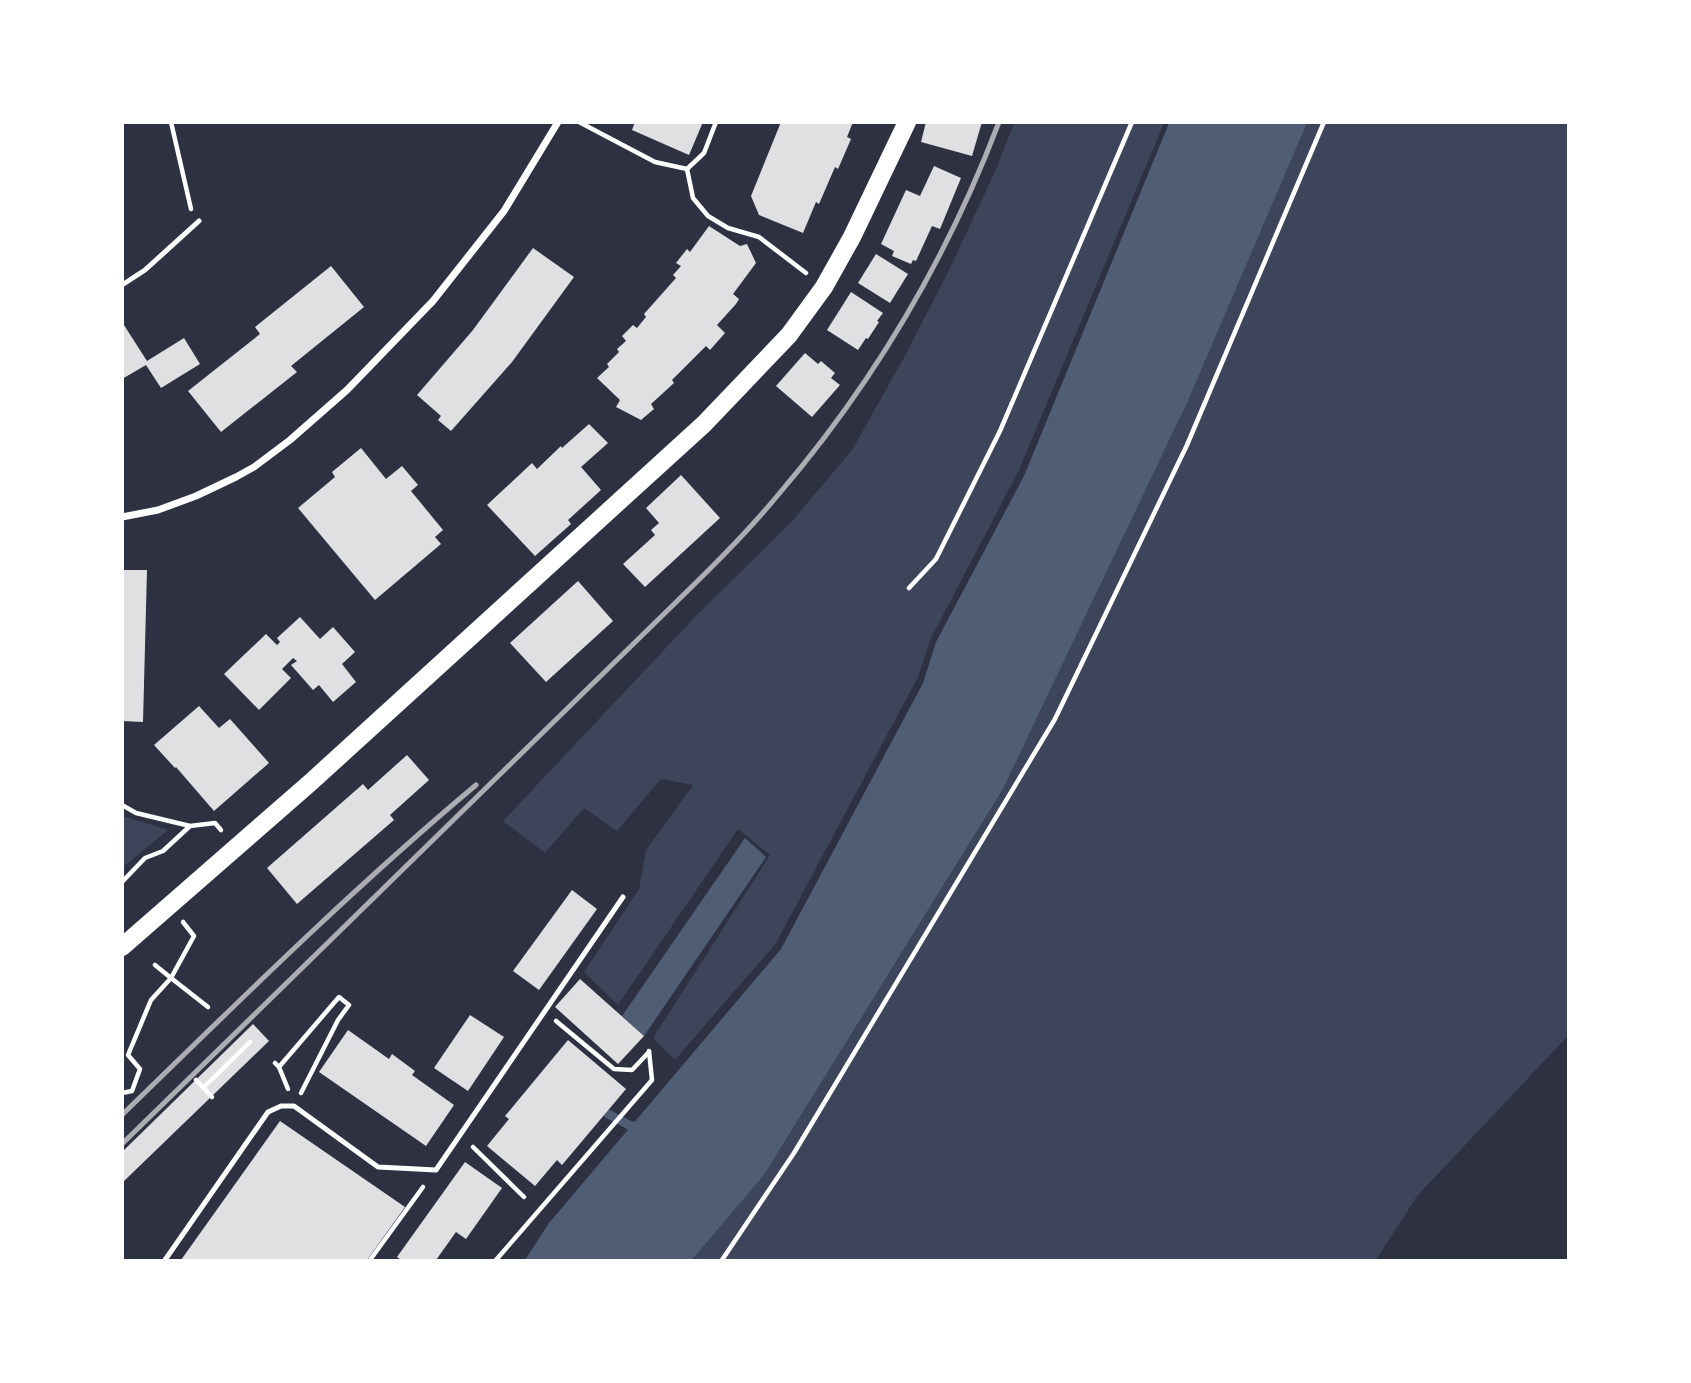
<svg xmlns="http://www.w3.org/2000/svg" width="1691" height="1383" font-family="Literata,serif">
<rect width="100%" height="100%" fill="#2d3142"/>
<g fill="#3c4559">
<path d="M1014,123H1164L1019,470L931,638L918,677L776,943L675,1060L653,1038L770,855L738,829L618,1005L584,972L639,889L646,850L693,785L661,779L617,831L584,808L545,853L503,821L695,617L794,519L852,450L906,354L952,264L997,167Z"/>
<path d="M1307,123H1568V1036L1417,1196L1376,1260H692L764,1175L1003,789L1188,401Z"/>
<path d="M123,816L168,830L123,867L122,816Z"/>
</g>
<g fill="#4f5d75">
<path d="M1169,123H1307L1188,401L1003,789L764,1175L692,1260H525L549,1223L781,949L923,683L936,642L1024,476Z"/>
<path d="M745,838L766,857L644,1036L622,1016Z"/>
</g>
<g fill="none" stroke-linecap="round" stroke-linejoin="round">
<path stroke="#4f5d75" stroke-width="9" d="M608,1114L631,1126H642"/>
</g>
<g fill="#e0e0e3">
<path d="M635,122H703L689,155L632,130Z"/>
<path d="M781,122H853L847,137L851,139L838,169L835,167L819,204L816,202L803,233L759,215L751,196Z"/>
<path d="M926,122H982L972,156L921,142Z"/>
<path d="M934,166L961,178L940,229L932,226L916,261L913,260L911,264L892,256L894,251L881,244L906,190L920,196Z"/>
<path d="M709,226L740,246L747,244L756,263L733,294L739,299L736,304L717,325L725,333L710,350L706,346L672,380L674,383L651,404L654,409L641,420L616,407L620,400L597,378L609,367L607,364L619,352L617,349L626,341L622,336L633,325L637,328L646,317L644,314L676,278L673,275L681,266L676,263L687,249L690,252Z"/>
<path d="M533,248L574,277L512,362L451,431L438,420L441,416L417,395L473,330Z"/>
<path d="M876,254L908,274L890,303L858,283Z"/>
<path d="M331,266L364,307L291,366L297,372L221,432L188,391L260,334L255,327Z"/>
<path d="M851,292L883,313L877,321L879,322L868,339L866,338L858,350L827,330Z"/>
<path d="M122,322L147,361L184,338L200,364L161,388L146,365L122,379Z"/>
<path d="M805,353L818,364L821,361L835,373L831,378L840,385L812,417L776,386Z"/>
<path d="M589,424L608,443L581,467L601,490L568,520L571,524L535,556L487,505L532,463L537,469L561,446L562,448Z"/>
<path d="M361,448L386,479L402,466L418,485L411,491L443,530L435,537L441,544L375,600L298,508L335,477L332,472Z"/>
<path d="M681,475L720,518L645,587L623,564L655,535L651,530L659,523L646,508Z"/>
<path d="M122,570H147L143,722L122,721Z"/>
<path d="M578,581L613,621L546,682L510,643Z"/>
<path d="M300,617L320,639L333,627L355,652L342,664L356,682L333,702L319,685L313,690L291,665L297,661L293,658L282,669L291,678L259,710L224,674L266,634L277,645L280,642L277,638Z"/>
<path d="M199,706L219,728L230,719L269,763L214,811L176,767L175,768L154,745Z"/>
<path d="M407,755L429,780L390,815L394,820L297,904L267,868L363,784L368,790Z"/>
<path d="M572,890L597,909L539,990L513,971Z"/>
<path d="M580,979L644,1036L618,1064L555,1007Z"/>
<path d="M470,1015L504,1037L468,1091L434,1068Z"/>
<path d="M253,1024L269,1041L122,1183V1152Z"/>
<path d="M348,1030L389,1059L392,1054L415,1071L412,1075L454,1105L426,1146L319,1072Z"/>
<path d="M568,1040L626,1089L562,1165L557,1160L535,1186L487,1146L509,1119L505,1116Z"/>
<path d="M280,1121L405,1207L367,1260H181Z"/>
<path d="M465,1162L502,1188L466,1239L456,1232L436,1260H401L397,1257Z"/>
</g>
<g fill="none" stroke-linecap="round" stroke-linejoin="round">
<g stroke="#fff" stroke-width="4.5">
<path d="M171,122L191,209"/>
<path d="M579,122L655,162L687,169L704,153L716,122"/>
<path d="M687,169L693,198L708,216L728,228L759,237L806,273"/>
<path d="M909,588L936,559L1000,431L1132,122"/>
<path d="M122,805L136,813L190,826L163,851L145,858L122,882"/>
<path d="M190,826L215,823L221,830"/>
<path d="M183,922L194,936L171,978L208,1007"/>
<path d="M556,1021L614,1069L632,1070L649,1052"/>
<path d="M275,1063L279,1067L339,997L349,1005L338,1020L301,1093"/>
<path d="M279,1067L288,1089"/>
<path d="M196,1080L212,1097"/>
<path d="M203,1088L250,1042"/>
<path d="M122,1093L132,1091L140,1069L128,1055L151,1000L171,978L155,965"/>
<path d="M473,1147L524,1197"/>
<path d="M370,1260L423,1187"/>
<path d="M496,1260L652,1080L649,1051"/>
<path d="M722,1260L794,1153L1055,719L1187,445L1324,122"/>
</g>
<g stroke="#fff" stroke-width="5">
<path d="M122,285L145,270L199,221"/>
<path d="M165,1260L268,1112L281,1106H294L378,1167L436,1170L623,897"/>
</g>
<path stroke="#fff" stroke-width="7" d="M122,517L158,510L196,496L236,477L254,467L290,440L347,390L433,301L504,211L558,122"/>
<path stroke="#fff" stroke-width="18" d="M122,947L311,782L704,424L789,335L824,287L852,237L907,122"/>
<g stroke="#abadb3" stroke-width="5">
<path d="M122,1115C238,1002 352,889 476,785"/>
<path d="M122,1144L668,610C706,573 744,536 778,495C873,384 947,259 999,122"/>
</g>
</g>
<rect width="1691" height="1383" fill="none" stroke="#ffffff" stroke-width="248"/>
</svg>
